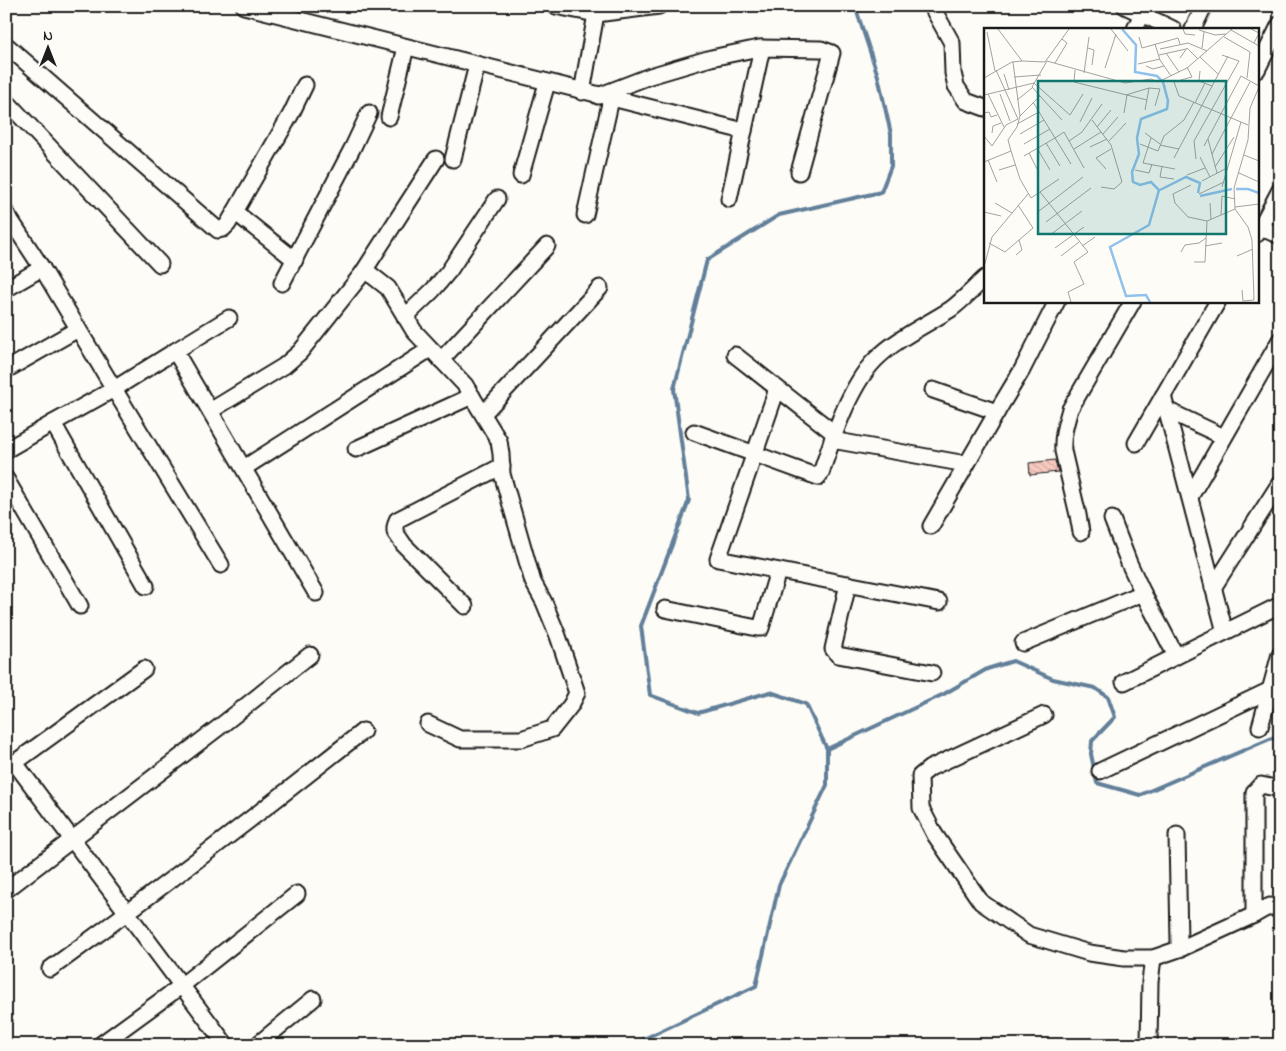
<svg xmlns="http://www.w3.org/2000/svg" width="1286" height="1051" font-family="'Indie Flower',sans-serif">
<defs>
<pattern id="building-back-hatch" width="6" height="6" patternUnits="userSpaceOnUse" patternTransform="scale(1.25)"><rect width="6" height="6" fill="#f9cac0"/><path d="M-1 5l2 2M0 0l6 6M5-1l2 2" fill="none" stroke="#d5ada4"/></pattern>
</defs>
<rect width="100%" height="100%" fill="#fdfcf7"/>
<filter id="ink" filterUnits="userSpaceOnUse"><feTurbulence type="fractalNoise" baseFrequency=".02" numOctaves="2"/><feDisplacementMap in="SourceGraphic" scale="10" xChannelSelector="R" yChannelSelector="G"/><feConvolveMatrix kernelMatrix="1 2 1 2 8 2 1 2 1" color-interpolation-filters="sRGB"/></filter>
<g filter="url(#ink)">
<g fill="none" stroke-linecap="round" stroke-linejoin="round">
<g stroke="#627f99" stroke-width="4">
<path d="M827,749L944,694L987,669L1013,661L1053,679L1095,688L1108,697L1115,717L1092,741L1091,754L1097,783L1140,795L1272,738L1280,740"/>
<path d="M631,1045L756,986L779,885L827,785V749L806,704L770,692L698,713L650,695L641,626L689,500L674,389L707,260L779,215L881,192L891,166V134L878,76L855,6"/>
</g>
</g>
<path fill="url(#building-back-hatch)" stroke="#1c1c1c" d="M1055,460L1058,472L1030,475L1029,463Z"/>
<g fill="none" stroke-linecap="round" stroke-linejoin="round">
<g stroke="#1c1c1c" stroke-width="19">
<g id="street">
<path d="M244,6L744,131"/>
<path d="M555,6L596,14L659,6"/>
<path d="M936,6L932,7L952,43L953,73L956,86L966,101L985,108"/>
<path d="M1125,6L1173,29"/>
<path d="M1135,29L1142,14"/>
<path d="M1193,29L1204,6"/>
<path d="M6,45L218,230L223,229L228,224L291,114L305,85"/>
<path d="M1257,70L1280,24"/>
<path d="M582,92L596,14"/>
<path d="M598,96L650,76L711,58L759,48L821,49L832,53L799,172"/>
<path d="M9,104L160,264"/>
<path d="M389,117L406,47"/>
<path d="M453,159L477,65"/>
<path d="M521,175L547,83"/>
<path d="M729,199L762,48"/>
<path d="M235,212L295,260"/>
<path d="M6,213L42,268L114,389L175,351L210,411L284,366L300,352L362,274L436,159"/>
<path d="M585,215L611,99"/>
<path d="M1257,226L1280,236"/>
<path d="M1257,234L1280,190"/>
<path d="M365,270L388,288L414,331L465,385L499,441L501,454L502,474L533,582L544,602L558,636L577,693L571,705L552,729L521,739H460L428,724"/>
<path d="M282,283L353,147L369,113"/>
<path d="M6,289L42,268"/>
<path d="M405,317L433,290L449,271L497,199"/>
<path d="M175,351L229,318"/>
<path d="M735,355L834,433"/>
<path d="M441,360L547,246"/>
<path d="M6,370L78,329"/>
<path d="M776,388L775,395L718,559L939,602"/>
<path d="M933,390L997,412"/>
<path d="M1163,396L1225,632"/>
<path d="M1167,410L1224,437"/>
<path d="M210,411L316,593"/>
<path d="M483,414L600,288"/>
<path d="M53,423L146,586"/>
<path d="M694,432L818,477L821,473C833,437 849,387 875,360C897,338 926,325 951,309C963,300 974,288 985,278"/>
<path d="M832,440L966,464"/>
<path d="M1136,443L1218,301"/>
<path d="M356,449L472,396"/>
<path d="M6,450L53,423L114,389L221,565"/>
<path d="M244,468L430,349"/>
<path d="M6,479L80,606"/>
<path d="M1190,497L1280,340"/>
<path d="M1112,519L1129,563L1143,593L1176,656"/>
<path d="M931,526L1001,405L1022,370L1057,301"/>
<path d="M1081,532L1078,515L1063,451C1062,436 1066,423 1070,409L1133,301"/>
<path d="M848,584L833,649L838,655L932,673"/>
<path d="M1213,588L1280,483"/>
<path d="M465,606L404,545L395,532V527L397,520L502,466"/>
<path d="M665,609L757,628H761L778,571"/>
<path d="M1023,643L1143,593"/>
<path d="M1124,682L1280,605"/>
<path d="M1044,715L930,768L920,776L921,808L935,835L981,902L1029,935L1089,953L1124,958H1153L1182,948L1254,915L1270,906L1271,908L1280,905"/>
<path d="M1260,727L1280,654"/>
<path d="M15,763L226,1045"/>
<path d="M6,769L144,669"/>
<path d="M1100,771L1270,690"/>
<path d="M1177,835L1179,942L1182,948"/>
<path d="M6,890L218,728L310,655"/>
<path d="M1254,915V792L1261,785L1280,789"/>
<path d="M50,969C156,892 260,813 363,731"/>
<path d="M100,1045L181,986L297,894"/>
<path d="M257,1045L313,999"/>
<path d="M1149,1045L1150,982L1153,958"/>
</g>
</g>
<use href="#street" stroke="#fdfcf7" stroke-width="15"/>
</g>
</g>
<g transform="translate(984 28)">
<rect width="275" height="275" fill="#fdfcf7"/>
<path fill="none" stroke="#90c1ec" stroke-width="2.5" d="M138,1L152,17L151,44L173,48L179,54L184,73L183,81L157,91L153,110L155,126L148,144L149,154L156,157L167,154L175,162L165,197L126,219L142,268L162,267L166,274M252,161H264L275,165M176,162L202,149L216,155L214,165M216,168L248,161"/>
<path fill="none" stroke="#a3a29f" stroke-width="1" d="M14,1L38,33L61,34L85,1M127,1L144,23M199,1L201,6L211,7M267,1L275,5L270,15M215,2L231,7L242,6M247,2L275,18M3,4L11,43M155,9L158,20L194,10L196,16M240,9L266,24L263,50M171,16L176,32L187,48M104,20L110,22L108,37M218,20L220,4M176,21L204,15L223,23M182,25L195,44M175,27L202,21M216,29L234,46M196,30L203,20L214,31M29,34L36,88M71,35L83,15L78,11M154,36L176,31M162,38L169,41L180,38M203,39L208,49L190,54L195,68L264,97M121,40L132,6M91,42L90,54L163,72M216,43L215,53L228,58M100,45L105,9M20,46L25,62M30,49L57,47M0,50L28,34L38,33M4,66L20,99M16,66L26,93M0,67L50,55L86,87L99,66M142,67L165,60L176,61L171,78M56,68L78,92M33,72L48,60M49,74L71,110L80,104L85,113L98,104L118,76M211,75L221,55M161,82L165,60M0,85L5,84L7,89L13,87M140,85L143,67M108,92L127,117L138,154L130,161L117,159M96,94L108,70M33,96L55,84M113,99L127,82M8,105L9,98L17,95M161,105L176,116M36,106L60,92M119,106L134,89M0,108L8,118L22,97L34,91L12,42M167,110L159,135L191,141M224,111L233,145M85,113L100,140M125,113L142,95M62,115L76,138M40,116L66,101M156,116L174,123L180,108L200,92L210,74M176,117L195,121M220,118L257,48L275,58M106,119L123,111M53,120L66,142M90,121L117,104M27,123L36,151L47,170L75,151M45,125L53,141M228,126L266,54M260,127L275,133M40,128L71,110L87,136M216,129L226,149M190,130L244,28M212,131L210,113L255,33L238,27M4,132L13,154M0,134L27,123L24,112L33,99L36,88L56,68L48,59L63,33L141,55L167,51L174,54L203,40L248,1M178,138L176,149L190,151M231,139L250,109M122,141L112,130L127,121M15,142L31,137M151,142L165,145L168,136M255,145L275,154M203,147L221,140M218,153L243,140M207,157L189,166L191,175L204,189L223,193L251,181L250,160L264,112L266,80L275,59M238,159L257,94M56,164L104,224L90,234L100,256L84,264L87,274M215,166L240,154M11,175L28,185M226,175L227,191M251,179L275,176M251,181L264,199L268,212L270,272L259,273L258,262M55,183L99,149M0,184L17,188M237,187L238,168L251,171M62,194L107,160M66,207L98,183M5,215L21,224L49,200L34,177M98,218L111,209M221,218L238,215M71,220L100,199M197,224L201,217L215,215L222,210M32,227L38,222L35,212M77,228L95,214M253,228L269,221M210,234H221L223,193M0,239L8,209L44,166"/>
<path fill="#0f766e" fill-opacity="0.15" stroke="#0f766e" stroke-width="2.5" d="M54,53H242V206H54Z"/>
<rect width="275" height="275" fill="none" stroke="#1c1c1c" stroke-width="2.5"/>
</g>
<rect width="1286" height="1051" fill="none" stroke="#fdfcf7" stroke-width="25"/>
<rect x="12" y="12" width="1261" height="1026" fill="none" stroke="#1c1c1c" stroke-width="2" filter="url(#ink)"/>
<g transform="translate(48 48)" stroke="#fdfcf7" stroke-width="4" paint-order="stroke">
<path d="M0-4L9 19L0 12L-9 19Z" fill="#1c1c1c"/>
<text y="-8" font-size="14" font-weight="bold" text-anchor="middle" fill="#1c1c1c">N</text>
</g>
</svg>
